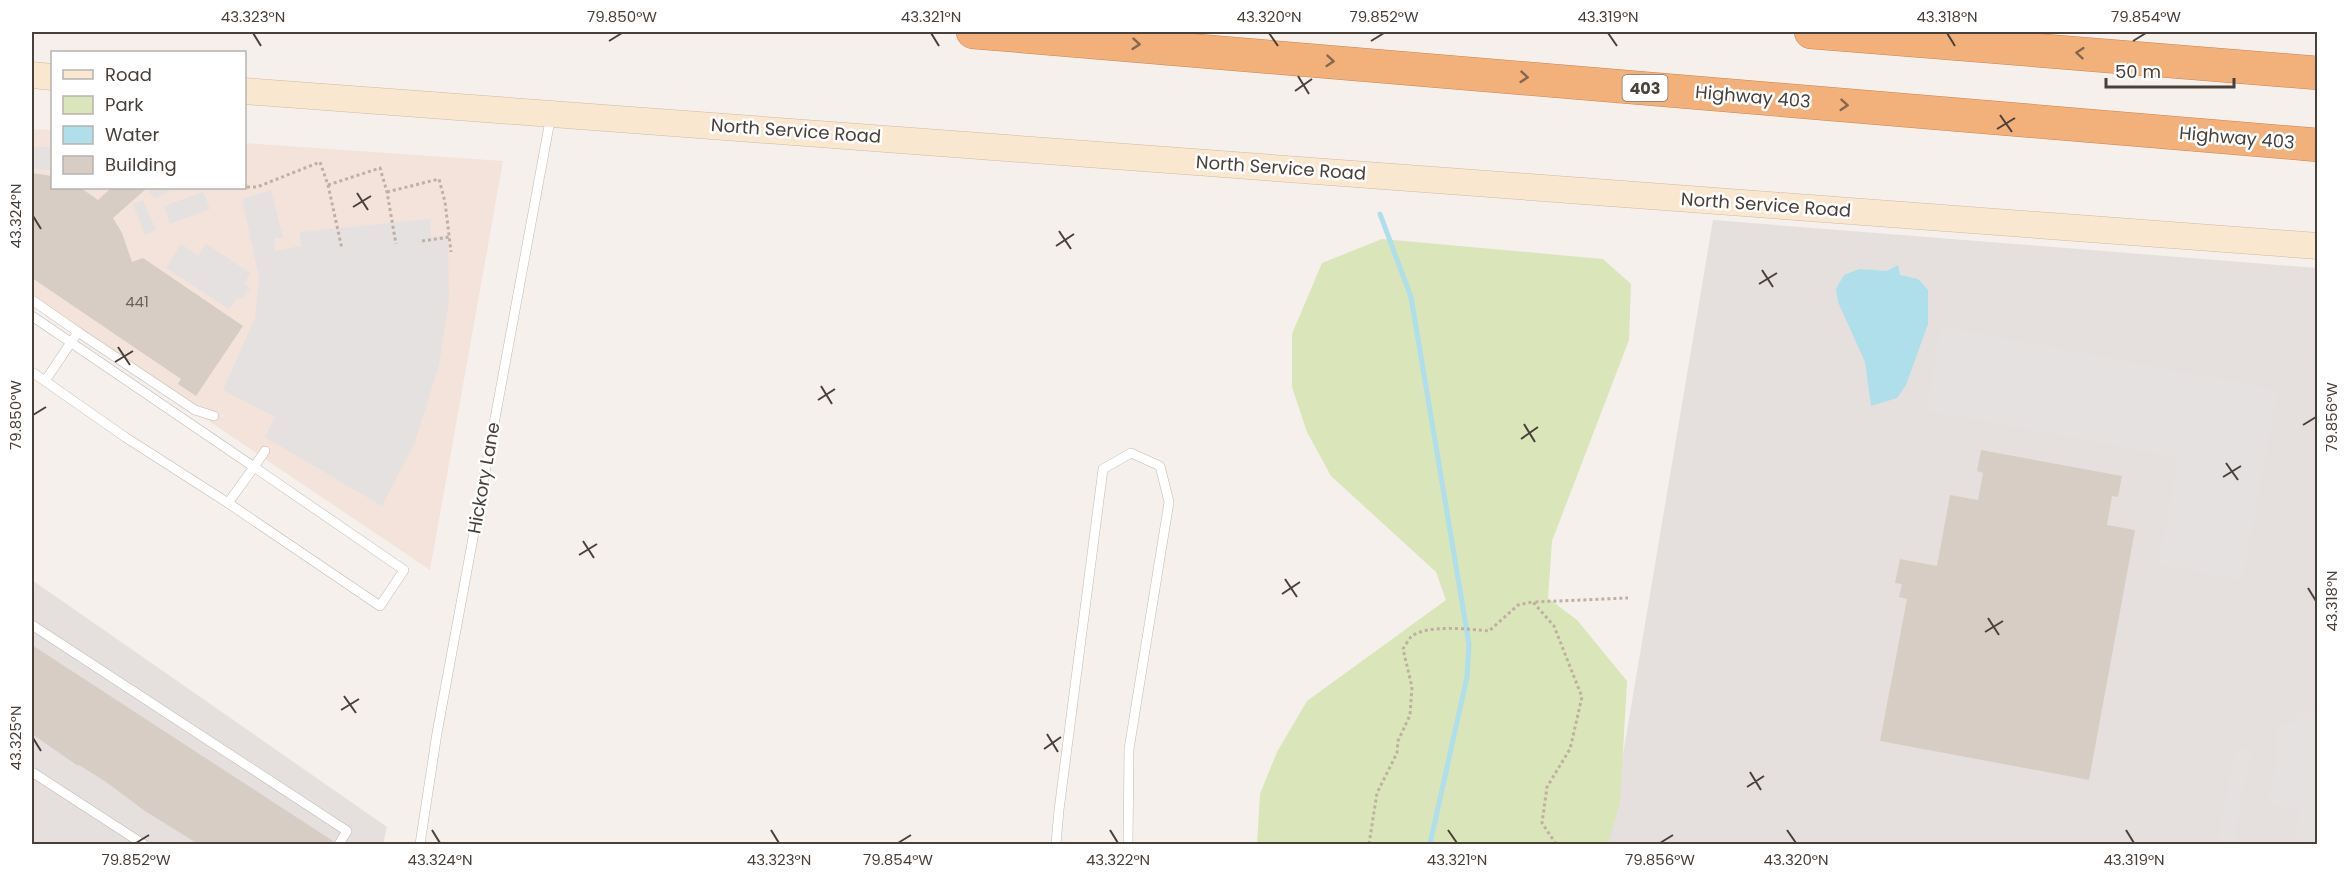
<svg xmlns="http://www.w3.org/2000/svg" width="2349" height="876" font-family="Poppins,sans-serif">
<rect width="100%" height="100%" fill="#f5f0ec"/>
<path fill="#f4e3da" d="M32,129L52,130V188H244L245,143L503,161L430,570L32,302Z"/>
<g fill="#e5e0dd">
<path d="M1713,220L2317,268V844H1608Z"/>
<path d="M32,580L387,827L383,844H32Z"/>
</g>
<path fill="#dae5b9" d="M1382,239L1603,259L1631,284L1629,340L1552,541L1548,598L1577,620L1627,681L1620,803L1608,844H1257L1260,794L1277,752L1307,701L1446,600L1436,572L1331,476L1307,432L1292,387V334L1322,263Z"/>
<g fill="#e4e1e0">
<path d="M32,147H52V170L32,169Z"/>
<path d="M146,188H170L171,189L156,199Z"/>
<path d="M271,190L283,238H274L275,251L301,246L300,232L430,219L431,237L448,235L449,300L439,365L415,442L382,506L265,437L275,417L223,390L255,318L259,277L242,199Z"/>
<path d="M203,192L210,209L170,224L164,206Z"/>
<path d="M143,200L156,230L145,235L133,204Z"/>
<path d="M181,244L198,256L206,244L250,273L244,284L250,288L243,297L236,299L229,309L166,268Z"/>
<path d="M1942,326L2278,390L2242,580L2159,564L2178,457L1926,410Z"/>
<path d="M2300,712L2317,715V844H2295L2300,811L2267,804L2278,757V725H2289L2296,721Z"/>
<path d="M2237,747L2251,750L2232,844H2217Z"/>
</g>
<path fill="#aedfeb" d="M1898,265L1900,275L1918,279L1928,290V324L1906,385L1897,398L1871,406L1865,362L1838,302L1836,289L1844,275L1859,269L1887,271Z"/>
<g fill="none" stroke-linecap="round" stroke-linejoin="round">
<g stroke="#aedfeb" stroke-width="5">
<path d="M1380,214L1411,297L1469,644L1467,677L1430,844"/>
<path d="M2317,358H2318"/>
</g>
</g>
<g fill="#d8cdc5">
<path d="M32,173L52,176V188H81L98,200L111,188H147L113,218L122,233L132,262L143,258L243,326L196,396L178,384L181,379L32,278Z"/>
<path d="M1981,450L2122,476L2118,497L2112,496L2107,525L2135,530L2089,780L1880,741L1907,599L1899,597L1902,584L1895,583L1900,559L1937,566L1950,495L1978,500L1983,473L1977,471Z"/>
<path d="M32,645L333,841L332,844H198L145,811L106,782L79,765L78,766L32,734Z"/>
</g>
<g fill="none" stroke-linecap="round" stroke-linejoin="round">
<g stroke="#c3b9b2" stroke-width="10">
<g id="lane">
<path d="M32,300L78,332"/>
<path d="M32,316L254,467L265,451"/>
<path d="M32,372L125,437L228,503"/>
<path d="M45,381L78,332L195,410L214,416"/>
<path d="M254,467L404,570L380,606L228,503Z"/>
<path d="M32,625L347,831L339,844"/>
<path d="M32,772L143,844"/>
<path d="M420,844L437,733L551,115"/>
<path d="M1056,844L1059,810L1103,469L1131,453L1160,466L1169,502L1129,749L1128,844"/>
</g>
</g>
<g stroke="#d0b9a0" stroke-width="27">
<g id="secondary">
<path d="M32,75L52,77"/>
<path d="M244,91L2318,246"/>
</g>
</g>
<g stroke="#d1824a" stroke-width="34">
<g id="highway">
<path d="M973,32L2318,145"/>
<path d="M1811,32L2318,73"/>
</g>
</g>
<g stroke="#c0afa2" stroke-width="3" stroke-dasharray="3 3" stroke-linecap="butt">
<path d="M328,185L380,168L387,192L396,244"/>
<path d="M247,187H257L320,162L328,185L342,249"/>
<path d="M387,192L439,179L445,202L451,252"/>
<path d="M422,241L450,237"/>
<path d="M1369,844L1377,793L1397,753L1398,741L1410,715L1412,687L1403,649C1405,646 1408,640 1411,637C1425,624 1471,629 1489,631L1518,605L1532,602"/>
<path d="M1556,844L1542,823L1547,787L1570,749L1582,697L1554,626L1533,602L1628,598"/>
</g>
<use href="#lane" stroke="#fff" stroke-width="9"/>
<use href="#secondary" stroke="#fae7d0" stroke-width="26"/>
<use href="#highway" stroke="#f2b07a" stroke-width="33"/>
</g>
<defs><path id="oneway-chevron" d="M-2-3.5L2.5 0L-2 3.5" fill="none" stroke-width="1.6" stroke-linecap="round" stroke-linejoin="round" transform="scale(1.5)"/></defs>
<g stroke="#846750">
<use href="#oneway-chevron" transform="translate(1136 44) rotate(5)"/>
<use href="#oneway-chevron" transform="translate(2080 53) rotate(-175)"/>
<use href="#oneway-chevron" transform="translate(1330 61) rotate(5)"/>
<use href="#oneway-chevron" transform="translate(1524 77) rotate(5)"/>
<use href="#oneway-chevron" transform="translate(1844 105) rotate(5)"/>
</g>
<path fill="none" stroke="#49403a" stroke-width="2" d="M253,33L261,46M931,33L939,46M1269,33L1278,46M1608,33L1617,46M1947,33L1955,46M609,41L622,33M1371,41L1384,33M2133,41L2146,33M1298,76L1309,94M1295,91L1312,79M2000,115L2012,132M1997,129L2015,118M357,193L368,210M353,207L371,196M33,216L41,229M1059,231L1071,249M1056,246L1074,234M1762,270L1773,287M1759,284L1777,273M118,347L130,365M115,362L133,351M821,386L832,404M818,400L835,389M33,415L46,407M1524,424L1535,442M2303,425L2316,417M1521,439L1538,427M2226,463L2238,480M2223,477L2241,466M583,541L594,558M579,555L597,544M1285,579L1297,597M2308,588L2316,601M1282,594L1300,582M1988,618L1999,635M1985,632L2003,621M344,696L356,713M341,710L359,699M1047,734L1058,752M33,738L41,751M1044,749L1061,737M1750,772L1761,790M1747,787L1764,776M432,830L440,843M771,830L779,843M1110,830L1118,843M1448,830L1457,843M1787,830L1796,843M2126,830L2134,843M136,843L149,835M898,843L911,835M1660,843L1673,835"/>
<g text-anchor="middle" stroke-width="5" stroke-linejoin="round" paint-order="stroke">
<g font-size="15" fill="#6d635d">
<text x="137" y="307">441</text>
</g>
<rect fill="#fff" stroke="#807975" stroke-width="1.5" x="1622.5" y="75" width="45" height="26" rx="4.5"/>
<g font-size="16" font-weight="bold" fill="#49403a">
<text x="1645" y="94">403</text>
</g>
<g font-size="18" fill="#49403a" stroke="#fff">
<text transform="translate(1753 97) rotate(5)" y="6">Highway 403</text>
<text transform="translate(796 131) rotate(4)" y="6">North Service Road</text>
<text transform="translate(2237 138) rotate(5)" y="6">Highway 403</text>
<text transform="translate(1281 168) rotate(4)" y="6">North Service Road</text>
<text transform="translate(1766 205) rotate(4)" y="6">North Service Road</text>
<text transform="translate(484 478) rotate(-80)" y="6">Hickory Lane</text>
</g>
</g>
<rect width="2349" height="876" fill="none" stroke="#ffffff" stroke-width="66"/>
<rect x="51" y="51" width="195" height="138" fill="#ffffff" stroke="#b6b3b0" stroke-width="1.5"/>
<rect x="63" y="70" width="30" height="9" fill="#fae7d0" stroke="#b6b3b0" stroke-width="1.5"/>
<text x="105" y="81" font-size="18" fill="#49403a">Road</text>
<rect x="63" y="96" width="30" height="18" fill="#dae5b9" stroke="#b6b3b0" stroke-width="1.5"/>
<text x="105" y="111" font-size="18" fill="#49403a">Park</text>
<rect x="63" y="126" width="30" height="18" fill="#aedfeb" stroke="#b6b3b0" stroke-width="1.5"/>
<text x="105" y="141" font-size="18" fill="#49403a">Water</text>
<rect x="63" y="156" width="30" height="18" fill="#d8cdc5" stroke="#b6b3b0" stroke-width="1.5"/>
<text x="105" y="171" font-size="18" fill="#49403a">Building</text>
<path d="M2106 78v9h128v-9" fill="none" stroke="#49403a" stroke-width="3"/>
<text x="2115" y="78" font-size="18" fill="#49403a" stroke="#ffffff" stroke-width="4.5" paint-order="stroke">50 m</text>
<rect x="33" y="33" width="2283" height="810" fill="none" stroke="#49403a" stroke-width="2"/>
<g font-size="15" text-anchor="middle" fill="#49403a">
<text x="253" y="22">43.323°N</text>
<text x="622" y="22">79.850°W</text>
<text x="931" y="22">43.321°N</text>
<text x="1269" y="22">43.320°N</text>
<text x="1384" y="22">79.852°W</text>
<text x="1608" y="22">43.319°N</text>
<text x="1947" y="22">43.318°N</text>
<text x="2146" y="22">79.854°W</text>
<text transform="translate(16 216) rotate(-90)" y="5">43.324°N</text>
<text transform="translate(16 415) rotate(-90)" y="5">79.850°W</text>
<text transform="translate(2332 417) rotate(-90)" y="5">79.856°W</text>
<text transform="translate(2332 601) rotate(-90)" y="5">43.318°N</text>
<text transform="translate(16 738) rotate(-90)" y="5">43.325°N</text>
<text x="136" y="865">79.852°W</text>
<text x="440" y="865">43.324°N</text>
<text x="779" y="865">43.323°N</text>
<text x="898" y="865">79.854°W</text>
<text x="1118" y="865">43.322°N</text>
<text x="1457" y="865">43.321°N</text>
<text x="1660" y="865">79.856°W</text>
<text x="1796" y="865">43.320°N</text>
<text x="2134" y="865">43.319°N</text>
</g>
</svg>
